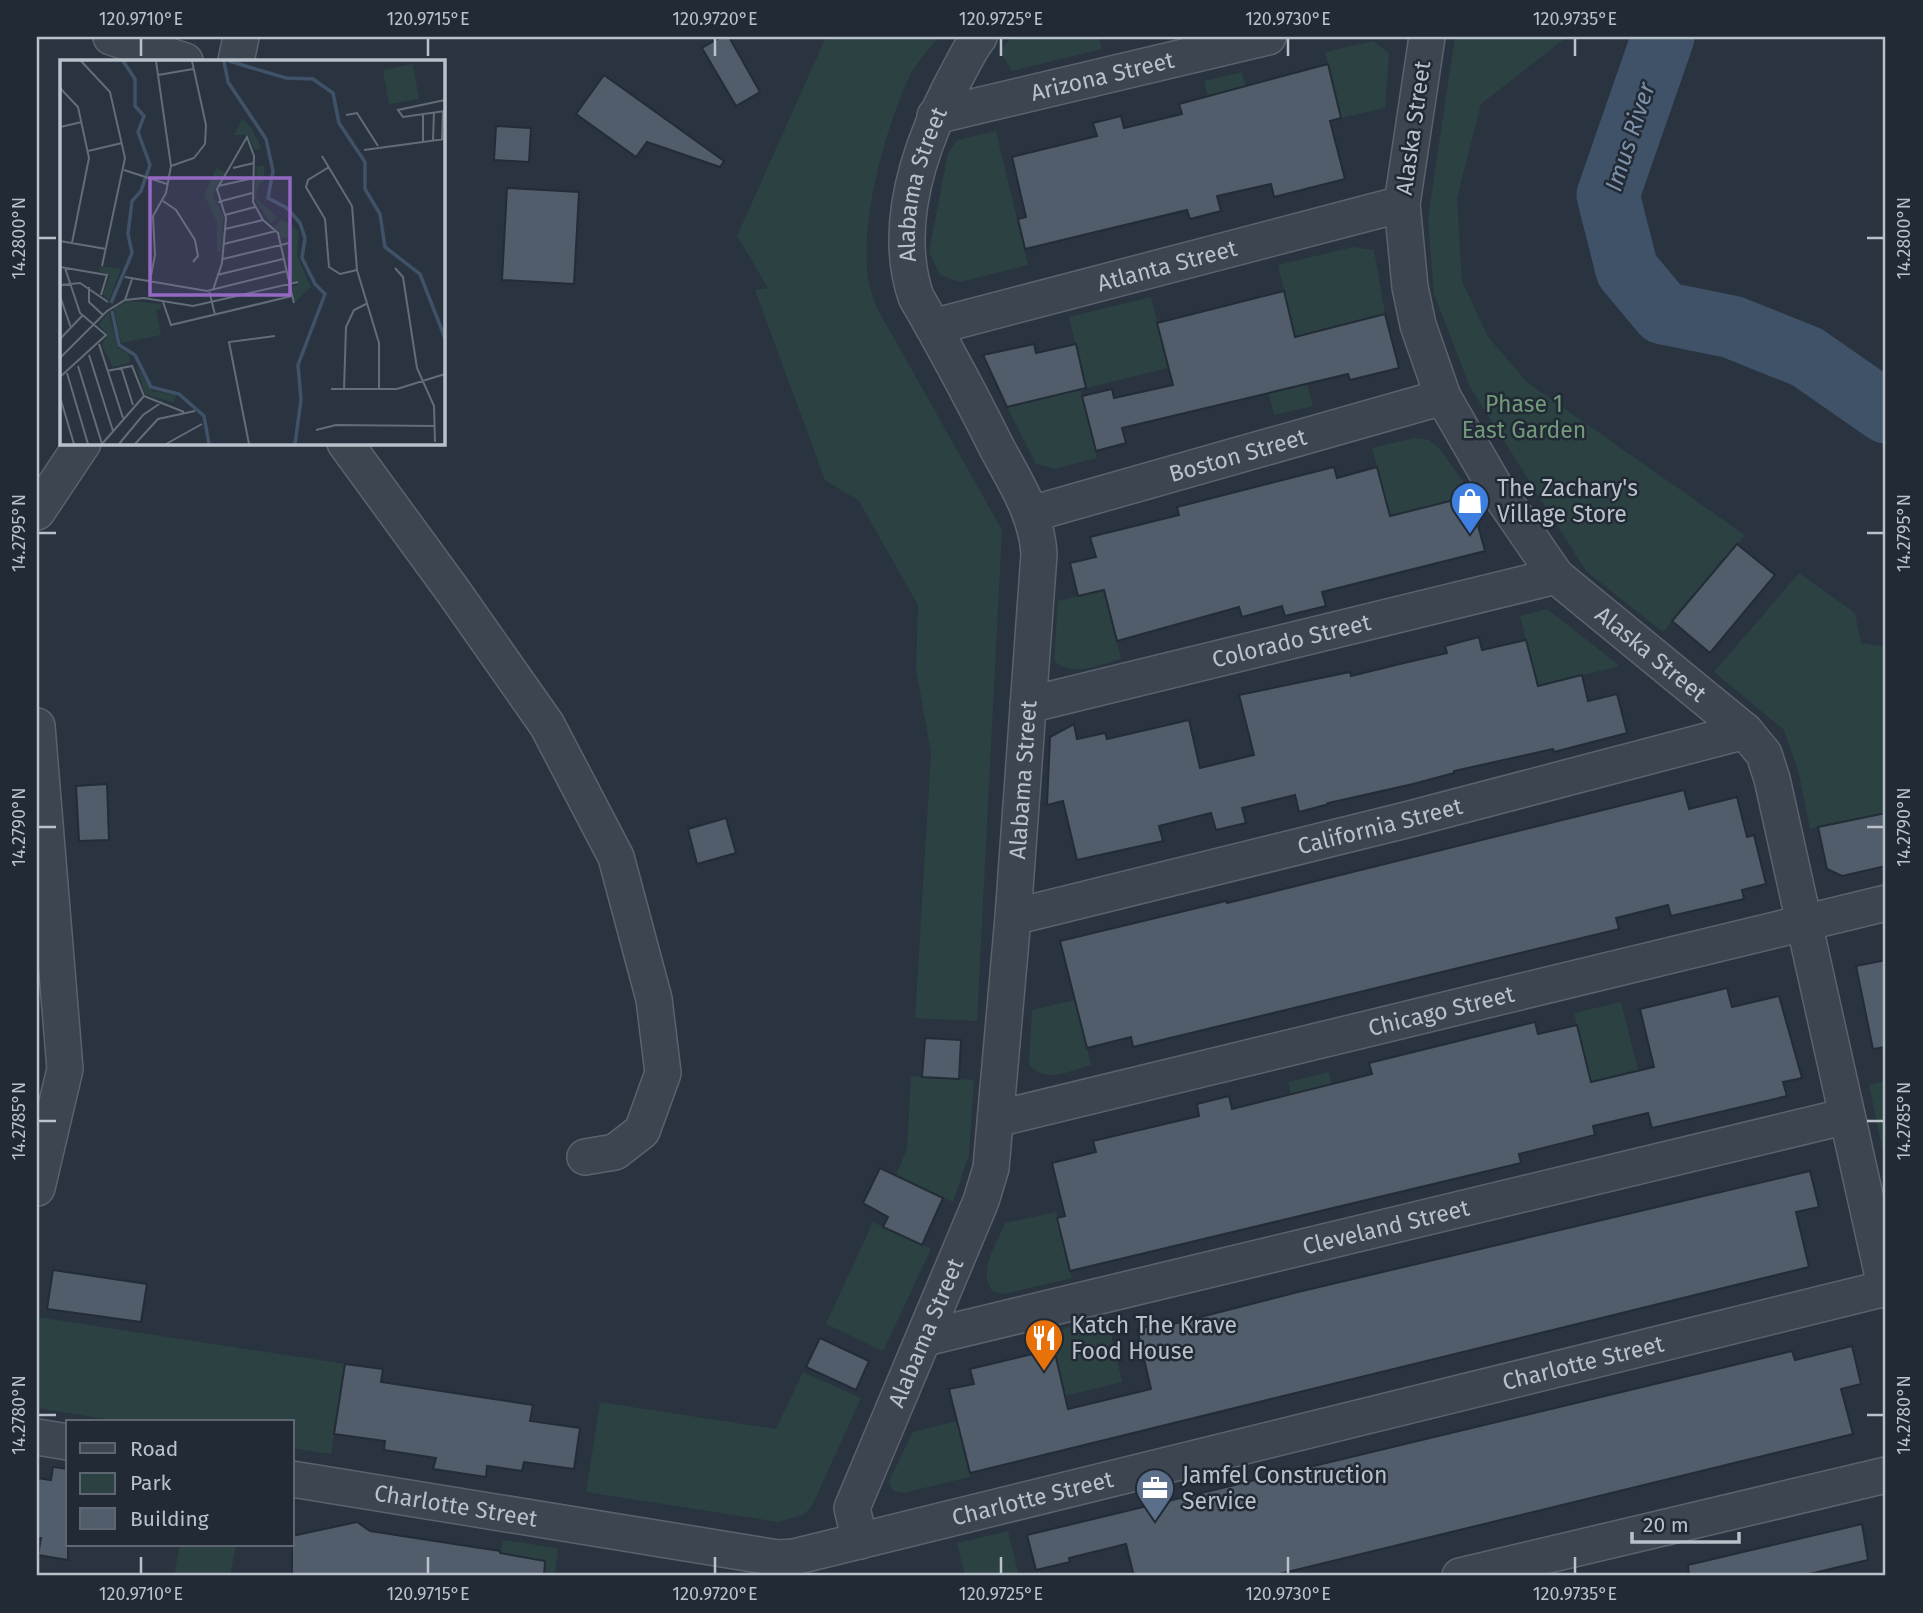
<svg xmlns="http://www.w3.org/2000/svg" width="1923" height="1613" font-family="'Fira Sans',sans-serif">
<rect width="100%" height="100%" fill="#293440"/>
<g fill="#2c4142">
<path d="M826,37H939C929,49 917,62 910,75C885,129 860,219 868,278C869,288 874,298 877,308L1002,530L977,1021L915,1018L931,753L916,669L918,605L859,501L825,480L755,290L768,288L737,236Z"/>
<path d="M1011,37H1099L1102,49L1012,71L1000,51Z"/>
<path d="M1455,37H1567L1481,104L1457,198L1462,281L1488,337L1528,383L1745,535L1663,632L1586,571L1470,387L1434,294L1428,218Z"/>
<path d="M1373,41L1389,53L1385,108L1341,118L1325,52Z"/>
<path d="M1242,72L1259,138L1221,148L1204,81Z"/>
<path d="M996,131L1028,265L960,282L940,275L929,252L948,153L957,140Z"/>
<path d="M1353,247L1374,250L1385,314L1295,337L1313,406L1274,415L1256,346L1295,336L1278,265Z"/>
<path d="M1151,297L1168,368L1086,388L1069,317Z"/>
<path d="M1080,389L1097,458L1054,469L1036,464L1007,407Z"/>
<path d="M1414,438L1429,440L1439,448L1473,495L1390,516L1372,448Z"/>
<path d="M1799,573L1855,613L1861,643L1886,647V813L1810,829L1799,774L1784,730L1714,672Z"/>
<path d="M1104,590L1121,659C1101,664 1070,679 1054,660L1058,601Z"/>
<path d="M1547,609L1620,666L1538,686L1520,616Z"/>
<path d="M1075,1000L1091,1065C1069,1071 1046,1084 1029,1065L1032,1010Z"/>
<path d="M1621,1002L1638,1070L1591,1082L1574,1013Z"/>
<path d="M1329,1072L1346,1141L1305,1151L1288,1082Z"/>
<path d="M911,1076L974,1080L969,1154L953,1202L896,1176L907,1148Z"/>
<path d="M1886,1081V1146L1882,1147L1869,1085Z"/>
<path d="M1056,1212L1072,1278L1004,1294L993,1292C977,1271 996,1246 1005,1223Z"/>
<path d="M873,1222L931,1249L883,1351L826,1324Z"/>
<path d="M37,1317L345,1364L331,1454L292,1448V1422H125L37,1408Z"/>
<path d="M1107,1318L1122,1382L1065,1396L1050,1332Z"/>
<path d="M803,1372L861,1398L812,1506L803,1515L778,1522L586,1492L600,1402L776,1429Z"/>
<path d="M957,1421L970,1477L903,1493C894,1492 891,1490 889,1481L913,1432Z"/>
<path d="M1008,1531L1019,1576H965L957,1543Z"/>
<path d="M503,1540L558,1548L555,1576H496Z"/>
<path d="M180,1545H236L230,1576H174Z"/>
</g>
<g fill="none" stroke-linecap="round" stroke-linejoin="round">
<path stroke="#405268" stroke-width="63" d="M1663,37L1608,195L1627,270L1663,313L1732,327L1807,357L1886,412"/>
</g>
<g fill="#525d6b" stroke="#232c37" stroke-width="2">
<path d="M721,37H729L760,92L736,106L702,48Z"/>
<path d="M1328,64L1341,118L1330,121L1345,179L1274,197L1271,184L1217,196L1221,211L1190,219L1187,210L1025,249L1018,219L1026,217L1012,157L1097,136L1093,123L1121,116L1124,128L1182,114L1179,104Z"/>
<path d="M604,75L724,161L720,167L647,142L636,157L576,114Z"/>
<path d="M496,126L531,128L529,162L494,160Z"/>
<path d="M507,188L579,192L574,284L502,280Z"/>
<path d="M1284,291L1295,337L1385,314L1399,368L1350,380L1348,374L1122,428L1126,443L1096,451L1082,396L1112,389L1114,398L1173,385L1157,323Z"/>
<path d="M1034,344L1036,353L1076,344L1086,388L1007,407L983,355Z"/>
<path d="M1334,467L1337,478L1377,467L1390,516L1470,496L1485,551L1322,592L1326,606L1285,616L1282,606L1242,617L1239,607L1117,641L1104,590L1078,596L1070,563L1096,557L1090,537L1179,515L1177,507Z"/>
<path d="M1737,544L1775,575L1710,653L1672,621Z"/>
<path d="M1479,637L1482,650L1526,640L1538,686L1582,675L1588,701L1617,694L1627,733L1554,752L1553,749L1454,771V773L1413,784L1328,803L1329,804L1299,812L1295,795L1242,808L1246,823L1216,830L1211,813L1159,826L1163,841L1077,860L1063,801L1047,805L1050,737L1074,724L1077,739L1105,733L1107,739L1189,720L1200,768L1254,755L1239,695L1350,672L1351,676L1404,663L1447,653L1445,646Z"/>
<path d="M107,784L109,840L79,841L76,786Z"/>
<path d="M1684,790L1689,809L1737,797L1747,837L1754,835L1766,884L1742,890L1744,899L1671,916L1668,905L1616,918L1619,929L1133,1047L1131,1037L1087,1048L1060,941L1226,901L1227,903Z"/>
<path d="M1886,813V866L1842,876L1827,869L1818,827Z"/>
<path d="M726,818L736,853L697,864L688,829Z"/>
<path d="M1886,960V1047L1873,1049L1856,966Z"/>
<path d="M1727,988L1732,1007L1779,996L1802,1078L1783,1082L1787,1096L1652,1128L1648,1113L1593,1126L1595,1135L1519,1154L1521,1163L1070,1271L1057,1218L1065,1216L1052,1163L1096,1152L1093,1141L1199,1116L1197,1104L1229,1096L1232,1109L1372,1074L1369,1063L1535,1022L1538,1034L1577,1025L1591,1082L1654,1067L1640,1009Z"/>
<path d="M925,1038L961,1040L959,1079L922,1077Z"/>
<path d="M880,1168L943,1198L922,1245L883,1227L888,1217L863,1203Z"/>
<path d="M1810,1171L1819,1207L1796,1212L1809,1267L970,1473L949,1389L974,1384L970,1369L1054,1349L1068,1409L1151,1389L1137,1329L1168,1322L1169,1325L1298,1292Z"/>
<path d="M53,1270L147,1284L141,1322L47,1309Z"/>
<path d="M820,1338L869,1361L856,1390L806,1367Z"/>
<path d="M1852,1346L1861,1384L1841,1389L1853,1434L1271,1576H1134L1126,1544L1069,1558L1070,1562L1036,1570L1027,1535L1792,1351L1795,1360Z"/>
<path d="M345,1364L383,1369L381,1382L533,1405L530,1421L580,1428L574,1469L524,1462L522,1471L487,1466L486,1477L433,1469L436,1458L384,1450L385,1441L334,1434Z"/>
<path d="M53,1467L68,1469V1560L38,1555L41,1538H37V1478L51,1480Z"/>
<path d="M357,1522L370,1531L500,1551V1553L545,1561L544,1576H292V1536Z"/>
<path d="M1862,1524L1868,1560L1801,1576H1689L1688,1565Z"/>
</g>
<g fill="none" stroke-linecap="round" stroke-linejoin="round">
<g stroke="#5a636d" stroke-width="38">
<g id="minor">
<path d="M111,37L185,61"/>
<path id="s1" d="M1427,37L1402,204L1410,287L1418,325L1443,397L1495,487L1556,576L1745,731L1764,754L1772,779L1886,1290"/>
<path d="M236,61L241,37"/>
<path id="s2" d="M935,116L1268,37"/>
<path id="s3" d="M933,327L1402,204"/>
<path d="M345,443L453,591L547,725L616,857L654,999L663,1073L642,1131L615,1152L585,1157"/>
<path d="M37,512L83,443"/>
<path id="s4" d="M1031,514L1443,397"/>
<path id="s5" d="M1028,705L1556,576"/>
<path d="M37,726L65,1069L37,1188"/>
<path id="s6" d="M1013,917L1406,820L1745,731"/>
<path id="s7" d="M996,1119L1886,903"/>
<path id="s8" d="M925,1338L1847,1116"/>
<path d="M37,1437L68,1442"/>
<path id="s9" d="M292,1479L778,1558L794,1557L1886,1288"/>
<path id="s10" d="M860,1541L852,1508L981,1201L991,1168L1013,917L1039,554C1037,516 1016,483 998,450C972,398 945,347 916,297C892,226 919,148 952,84C961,68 968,51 979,37"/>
<path d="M1460,1576L1886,1475"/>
</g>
</g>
<use href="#minor" stroke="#3d4550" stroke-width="35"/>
</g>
<path fill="none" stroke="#b9c1ca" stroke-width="2.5" d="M141,38V56M428,38V56M715,38V56M1001,38V56M1288,38V56M1575,38V56M38,238H56M1867,238H1884M38,533H56M1867,533H1884M38,827H56M1867,827H1884M38,1121H56M1867,1121H1884M38,1415H56M1867,1415H1884M141,1557V1574M428,1557V1574M715,1557V1574M1001,1557V1574M1288,1557V1574M1575,1557V1574"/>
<defs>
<g id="shop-pin" transform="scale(2.0125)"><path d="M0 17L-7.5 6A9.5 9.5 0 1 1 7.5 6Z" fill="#3f7fe0" stroke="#212a35"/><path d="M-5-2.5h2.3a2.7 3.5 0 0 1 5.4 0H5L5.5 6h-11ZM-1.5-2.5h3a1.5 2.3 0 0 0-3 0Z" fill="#fff"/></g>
<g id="restaurant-pin" transform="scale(2.0125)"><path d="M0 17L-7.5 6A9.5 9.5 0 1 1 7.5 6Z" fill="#e8710a" stroke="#212a35"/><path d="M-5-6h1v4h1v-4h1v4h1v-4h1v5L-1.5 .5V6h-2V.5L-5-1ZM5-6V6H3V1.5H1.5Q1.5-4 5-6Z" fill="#fff"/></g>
<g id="office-pin" transform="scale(2.0125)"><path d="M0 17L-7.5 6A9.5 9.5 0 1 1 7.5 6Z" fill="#5c6f8a" stroke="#212a35"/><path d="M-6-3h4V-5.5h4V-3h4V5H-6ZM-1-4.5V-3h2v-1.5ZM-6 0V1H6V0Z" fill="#fff"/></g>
</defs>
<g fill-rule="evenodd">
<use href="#shop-pin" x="1470" y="501"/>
<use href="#restaurant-pin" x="1044" y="1338"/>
<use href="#office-pin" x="1155" y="1488"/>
</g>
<g text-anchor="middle" stroke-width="5" stroke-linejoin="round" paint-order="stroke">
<g font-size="23" fill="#b9c1ca" stroke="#212a35">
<text dy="8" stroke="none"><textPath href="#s2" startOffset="172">Arizona Street</textPath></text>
<text transform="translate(1413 128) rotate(-82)" y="8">Alaska Street</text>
<text dy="8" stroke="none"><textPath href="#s10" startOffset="1419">Alabama Street</textPath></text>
<text dy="8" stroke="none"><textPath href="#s3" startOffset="242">Atlanta Street</textPath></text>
<text dy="8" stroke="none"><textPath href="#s4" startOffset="215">Boston Street</textPath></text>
<text dy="8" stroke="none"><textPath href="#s5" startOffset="271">Colorado Street</textPath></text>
<text dy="8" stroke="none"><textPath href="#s1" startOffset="702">Alaska Street</textPath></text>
<text dy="8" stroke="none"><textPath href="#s10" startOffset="791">Alabama Street</textPath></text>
<text dy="8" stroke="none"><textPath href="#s6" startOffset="378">California Street</textPath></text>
<text dy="8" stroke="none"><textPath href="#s7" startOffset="458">Chicago Street</textPath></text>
<text dy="8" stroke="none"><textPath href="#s8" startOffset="474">Cleveland Street</textPath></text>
<text dy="8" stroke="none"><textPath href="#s10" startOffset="224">Alabama Street</textPath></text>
<text dy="8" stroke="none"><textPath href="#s9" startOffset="1321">Charlotte Street</textPath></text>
<text dy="8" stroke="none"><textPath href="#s9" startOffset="754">Charlotte Street</textPath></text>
<text dy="8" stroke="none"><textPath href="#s9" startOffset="166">Charlotte Street</textPath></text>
</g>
<g font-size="23" fill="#72997a" stroke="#212a35">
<text x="1524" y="412">Phase 1<tspan x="1524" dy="26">East Garden</tspan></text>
</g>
<g font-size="23" fill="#b9c1ca" stroke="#212a35" text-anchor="start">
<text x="1497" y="496">The Zachary's<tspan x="1497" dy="26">Village Store</tspan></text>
<text x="1071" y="1333">Katch The Krave<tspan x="1071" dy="26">Food House</tspan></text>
<text x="1182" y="1483">Jamfel Construction<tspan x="1182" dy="26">Service</tspan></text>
</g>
<g font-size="24" font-style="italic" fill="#7d92aa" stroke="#212a35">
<text transform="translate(1630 137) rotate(-72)" y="8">Imus River</text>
</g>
</g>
<g transform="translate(60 60)">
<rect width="385" height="385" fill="#293440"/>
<path d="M353,4L359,39L329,44L323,10ZM182,59L191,67L201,88L195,90L188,75H174ZM197,106H204V121L198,126L196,138L217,157L211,164L194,138ZM157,107L165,113L153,136L163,156L161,192H157V162L144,135ZM221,159L239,171L237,196L251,227L235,242L232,227L238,225L231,221L228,205L233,200L227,201L226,197L232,195L228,177L221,178L214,167ZM40,206L61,209L49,240L43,234L50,216L39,211ZM69,241L100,244L102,248L96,250L101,275L61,283L54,248ZM49,251L57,288L68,293L71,302L53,307L42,285L48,274L39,265ZM77,307L92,331L116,335L114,343L85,334Z" fill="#2c4142"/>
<path fill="none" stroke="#405268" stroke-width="3.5" d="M164,1L168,22L206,79L213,111L208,138L227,148L240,163L245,178L242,198L255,224L265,234L238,305L241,340L235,384M169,1L226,18L253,19L273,33L279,63L305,102V129L320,154L325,187L360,214L385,278M51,243L72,193L68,174L72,141L81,131L90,105L78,72L84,56L75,46V19L63,1M52,251L59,285L75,295L91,327L119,334L144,356L149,384"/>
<path fill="none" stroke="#636c77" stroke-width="2" d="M21,1L50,32L65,98L42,206M98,15L133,9M0,28L18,47L29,98L12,183M385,40L338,50L343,57L385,51M286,55L297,53L318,86M0,67L22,62M382,79L383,51M373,80L374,52M363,81V55M304,90L385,79M28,91L62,83M262,96L292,146L297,210L319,283V330M111,106L134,98L145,84L146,65L132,1M269,107L248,120L246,127L265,159L269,207L280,214L297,210M173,108L194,103M64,110L107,124M158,126L194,118M103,141L116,150L135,180L138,196L133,202M158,142L192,133M165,155L195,147M165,169L203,160M0,181L46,189M164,184L216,171M163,199L229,183M0,207L47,215L41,235M335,208L343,217L357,308L374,346L375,382M157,215L223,199M65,217L147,231L227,211M90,221L95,195L93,156L106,133L111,106L96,1M0,225L20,223L48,242M29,227V242L43,255M149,230L155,255M153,230L162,203L166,158L157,129L187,77L194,96L193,142L203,160L218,173L234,243M0,236L11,268M65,240L72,219M103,242L111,265L232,236M0,279L23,255M39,284L63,358M29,295L53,371M0,298L47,251L65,240L84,238L133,246L238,222M18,306L42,384M61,307L73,345M47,311L72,306L84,336M7,313L28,384M0,317L46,275L20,253L5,208M271,329H337L385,314M284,330L286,267L294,250L308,243M84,336L124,352M0,337L14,384M256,370L276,365L375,366M42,384L84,336M59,384L83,355L102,342M75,384L98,359L135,351M106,384L142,364M189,384L169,282L215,276"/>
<path fill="#9468c3" fill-opacity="0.15" stroke="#9468c3" stroke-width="3.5" d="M90,118H230V235H90Z"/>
<rect width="385" height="385" fill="none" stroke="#b9c1ca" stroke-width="3.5"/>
</g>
<rect width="1923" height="1613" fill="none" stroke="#212a35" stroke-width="77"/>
<rect x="66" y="1420" width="228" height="126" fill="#212a35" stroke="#5e6671" stroke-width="2"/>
<rect x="80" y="1443" width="35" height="10" fill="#3d4550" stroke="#5e6671" stroke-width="2"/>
<text x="130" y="1456" font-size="21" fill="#b9c1ca">Road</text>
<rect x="80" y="1473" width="35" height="21" fill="#2c4142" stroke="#5e6671" stroke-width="2"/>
<text x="130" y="1490" font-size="21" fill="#b9c1ca">Park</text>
<rect x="80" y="1508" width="35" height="21" fill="#525d6b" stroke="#5e6671" stroke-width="2"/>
<text x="130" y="1526" font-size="21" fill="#b9c1ca">Building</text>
<path d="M1632 1532v10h107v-10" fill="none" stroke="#b9c1ca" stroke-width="3.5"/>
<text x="1643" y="1532" font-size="21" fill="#b9c1ca" stroke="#212a35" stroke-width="5" paint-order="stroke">20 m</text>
<rect x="38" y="38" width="1846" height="1536" fill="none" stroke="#b9c1ca" stroke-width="2.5"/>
<g font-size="18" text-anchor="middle" fill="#b9c1ca">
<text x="141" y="25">120.9710°E</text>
<text x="428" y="25">120.9715°E</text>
<text x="715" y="25">120.9720°E</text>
<text x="1001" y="25">120.9725°E</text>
<text x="1288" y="25">120.9730°E</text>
<text x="1575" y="25">120.9735°E</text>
<text transform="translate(19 238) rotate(-90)" y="6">14.2800°N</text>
<text transform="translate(1904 238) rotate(-90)" y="6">14.2800°N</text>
<text transform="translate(19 533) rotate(-90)" y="6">14.2795°N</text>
<text transform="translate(1904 533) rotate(-90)" y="6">14.2795°N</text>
<text transform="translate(19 827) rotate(-90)" y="6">14.2790°N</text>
<text transform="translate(1904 827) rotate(-90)" y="6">14.2790°N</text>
<text transform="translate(19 1121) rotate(-90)" y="6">14.2785°N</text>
<text transform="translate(1904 1121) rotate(-90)" y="6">14.2785°N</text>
<text transform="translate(19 1415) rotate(-90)" y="6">14.2780°N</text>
<text transform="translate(1904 1415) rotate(-90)" y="6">14.2780°N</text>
<text x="141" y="1600">120.9710°E</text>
<text x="428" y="1600">120.9715°E</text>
<text x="715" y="1600">120.9720°E</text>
<text x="1001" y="1600">120.9725°E</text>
<text x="1288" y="1600">120.9730°E</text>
<text x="1575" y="1600">120.9735°E</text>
</g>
</svg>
